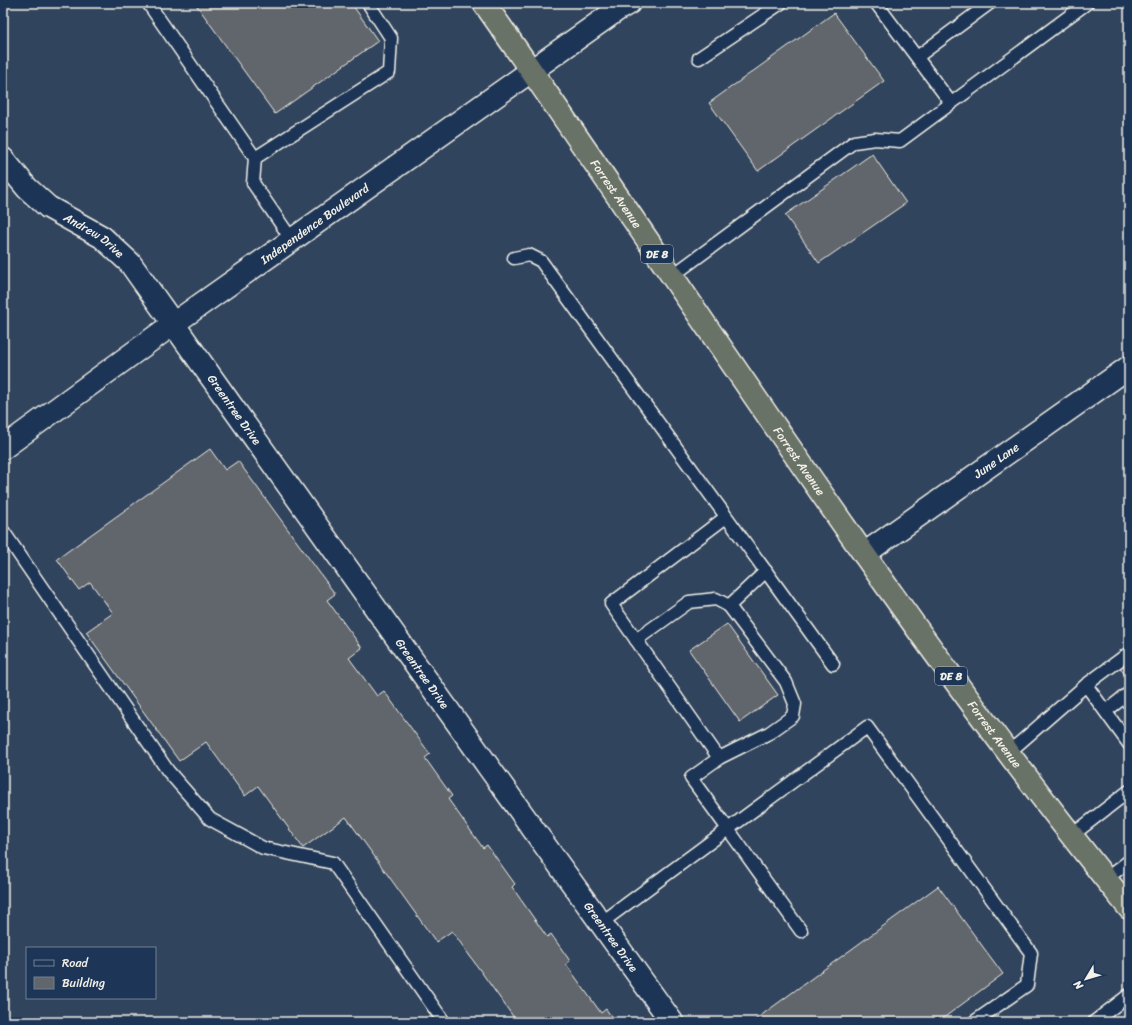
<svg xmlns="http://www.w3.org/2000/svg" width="1132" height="1025" font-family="Sriracha,sans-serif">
<rect width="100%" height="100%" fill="#31445d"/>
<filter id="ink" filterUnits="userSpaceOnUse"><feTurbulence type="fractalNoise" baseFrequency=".025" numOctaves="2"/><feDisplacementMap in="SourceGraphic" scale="8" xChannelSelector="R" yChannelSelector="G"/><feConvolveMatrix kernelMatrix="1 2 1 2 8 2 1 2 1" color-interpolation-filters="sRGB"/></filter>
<g filter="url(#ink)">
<g fill="#60666c" stroke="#f4f1e8">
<path d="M195,3H351L378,41L275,114Z"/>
<path d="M834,13L884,81L758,171L709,103Z"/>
<path d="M872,154L906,203L819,263L785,215Z"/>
<path d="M210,449L225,470L238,461L335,594L327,600L362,648L349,658L377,696L384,691L430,754L425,758L452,796L448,799L483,848L487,845L515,884L512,887L547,937L551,934L570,961L566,964L601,1013L606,1009L615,1022H517L452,931L436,942L346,817L303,848L258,786L245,796L206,742L179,761L86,632L113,613L90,582L79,590L57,559Z"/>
<path d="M727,624L778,695L740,722L689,650Z"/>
<path d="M1129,659V681L1119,666Z"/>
<path d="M938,886L1003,974L938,1022H752Z"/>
</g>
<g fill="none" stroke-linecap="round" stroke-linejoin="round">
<g stroke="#f4f1e8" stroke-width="15">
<g id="service">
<path d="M148,3L255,158L253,183L292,240"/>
<path d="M876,3L951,103"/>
<path d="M917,57L990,3"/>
<path d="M699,58L781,3"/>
<path d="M255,158L389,72L391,38L368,3"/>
<path d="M514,258L529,255L541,261L833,664"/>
<path d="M672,276L854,142L875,139L900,141L1087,3"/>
<path d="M726,517L611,604L719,758L691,778L728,829L867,727L1031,953L1027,985L974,1022"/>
<path d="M3,531L168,771L210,819L263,848L333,863L444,1022"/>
<path d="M729,606L766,571"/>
<path d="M636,640L689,602L716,599L729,606L786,682L795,704L793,716L769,733L719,758"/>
<path d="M1086,685L1129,653"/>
<path d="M1106,711L1129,693"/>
<path d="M1008,753L1086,685L1129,744"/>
<path d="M1071,836L1129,791"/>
<path d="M1106,879L1129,861"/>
<path d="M601,923L728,829L801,931"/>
<path d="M1094,1022L1129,995"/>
</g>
</g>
<g stroke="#f4f1e8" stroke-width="25">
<g id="minor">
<path d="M531,71L617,10L629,3"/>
<path id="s1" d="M3,159L27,188L48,207L102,237L130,263L490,769L672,1022"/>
<path id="s2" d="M864,554L1129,367"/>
</g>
</g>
<g stroke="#f4f1e8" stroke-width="25">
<g id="tertiary">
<path id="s3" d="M3,448L173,324L531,71"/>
</g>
</g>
<g stroke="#f4f1e8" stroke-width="25">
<g id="trunk">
<path id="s4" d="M484,3C697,306 896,620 1129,908"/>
</g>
</g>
<use href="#service" stroke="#1d3557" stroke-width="12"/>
<use href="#minor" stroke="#1d3557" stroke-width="22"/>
<use href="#tertiary" stroke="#1d3557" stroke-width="22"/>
<use href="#trunk" stroke="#697266" stroke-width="22"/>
</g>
</g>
<g text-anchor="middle" stroke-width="3" stroke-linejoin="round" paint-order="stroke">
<g fill="#1d3557" stroke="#b4b9bc" stroke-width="1">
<rect x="641" y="245" width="32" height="18" rx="3"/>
<rect x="935" y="667" width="32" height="18" rx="3"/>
</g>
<g font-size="11" font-weight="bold" fill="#f4f1e8">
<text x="657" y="258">DE 8</text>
<text x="951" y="680">DE 8</text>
</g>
<g font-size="12" fill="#f4f1e8" stroke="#1d3557">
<text dy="4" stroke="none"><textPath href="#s4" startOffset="232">Forrest Avenue</textPath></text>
<text dy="4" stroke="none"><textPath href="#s3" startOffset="384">Independence Boulevard</textPath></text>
<text dy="4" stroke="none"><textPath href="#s1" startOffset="120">Andrew Drive</textPath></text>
<text dy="4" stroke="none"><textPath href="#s1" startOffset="346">Greentree Drive</textPath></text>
<text dy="4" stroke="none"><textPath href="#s2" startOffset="162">June Lane</textPath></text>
<text dy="4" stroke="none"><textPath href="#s4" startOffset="556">Forrest Avenue</textPath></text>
<text dy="4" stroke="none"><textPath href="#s1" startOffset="670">Greentree Drive</textPath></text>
<text dy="4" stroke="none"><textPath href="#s4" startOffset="892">Forrest Avenue</textPath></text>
<text dy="4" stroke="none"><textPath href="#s1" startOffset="994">Greentree Drive</textPath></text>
</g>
</g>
<rect width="1132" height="1025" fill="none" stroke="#1d3557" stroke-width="16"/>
<rect x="8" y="8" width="1116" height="1009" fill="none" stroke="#f4f1e8" stroke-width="1.5" filter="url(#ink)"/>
<rect x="26" y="947" width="130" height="52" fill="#1d3557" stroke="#738091"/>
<rect x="34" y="960" width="20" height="6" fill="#1d3557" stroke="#738091"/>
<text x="62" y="967" font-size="12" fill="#f4f1e8">Road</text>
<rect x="34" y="977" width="20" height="12" fill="#60666c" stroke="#738091"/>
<text x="62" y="987" font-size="12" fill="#f4f1e8">Building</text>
<g transform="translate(1086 979) rotate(232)" stroke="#1d3557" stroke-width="3" paint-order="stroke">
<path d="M0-3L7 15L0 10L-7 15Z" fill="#f4f1e8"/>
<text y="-6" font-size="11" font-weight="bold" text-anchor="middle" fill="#f4f1e8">N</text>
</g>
</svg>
